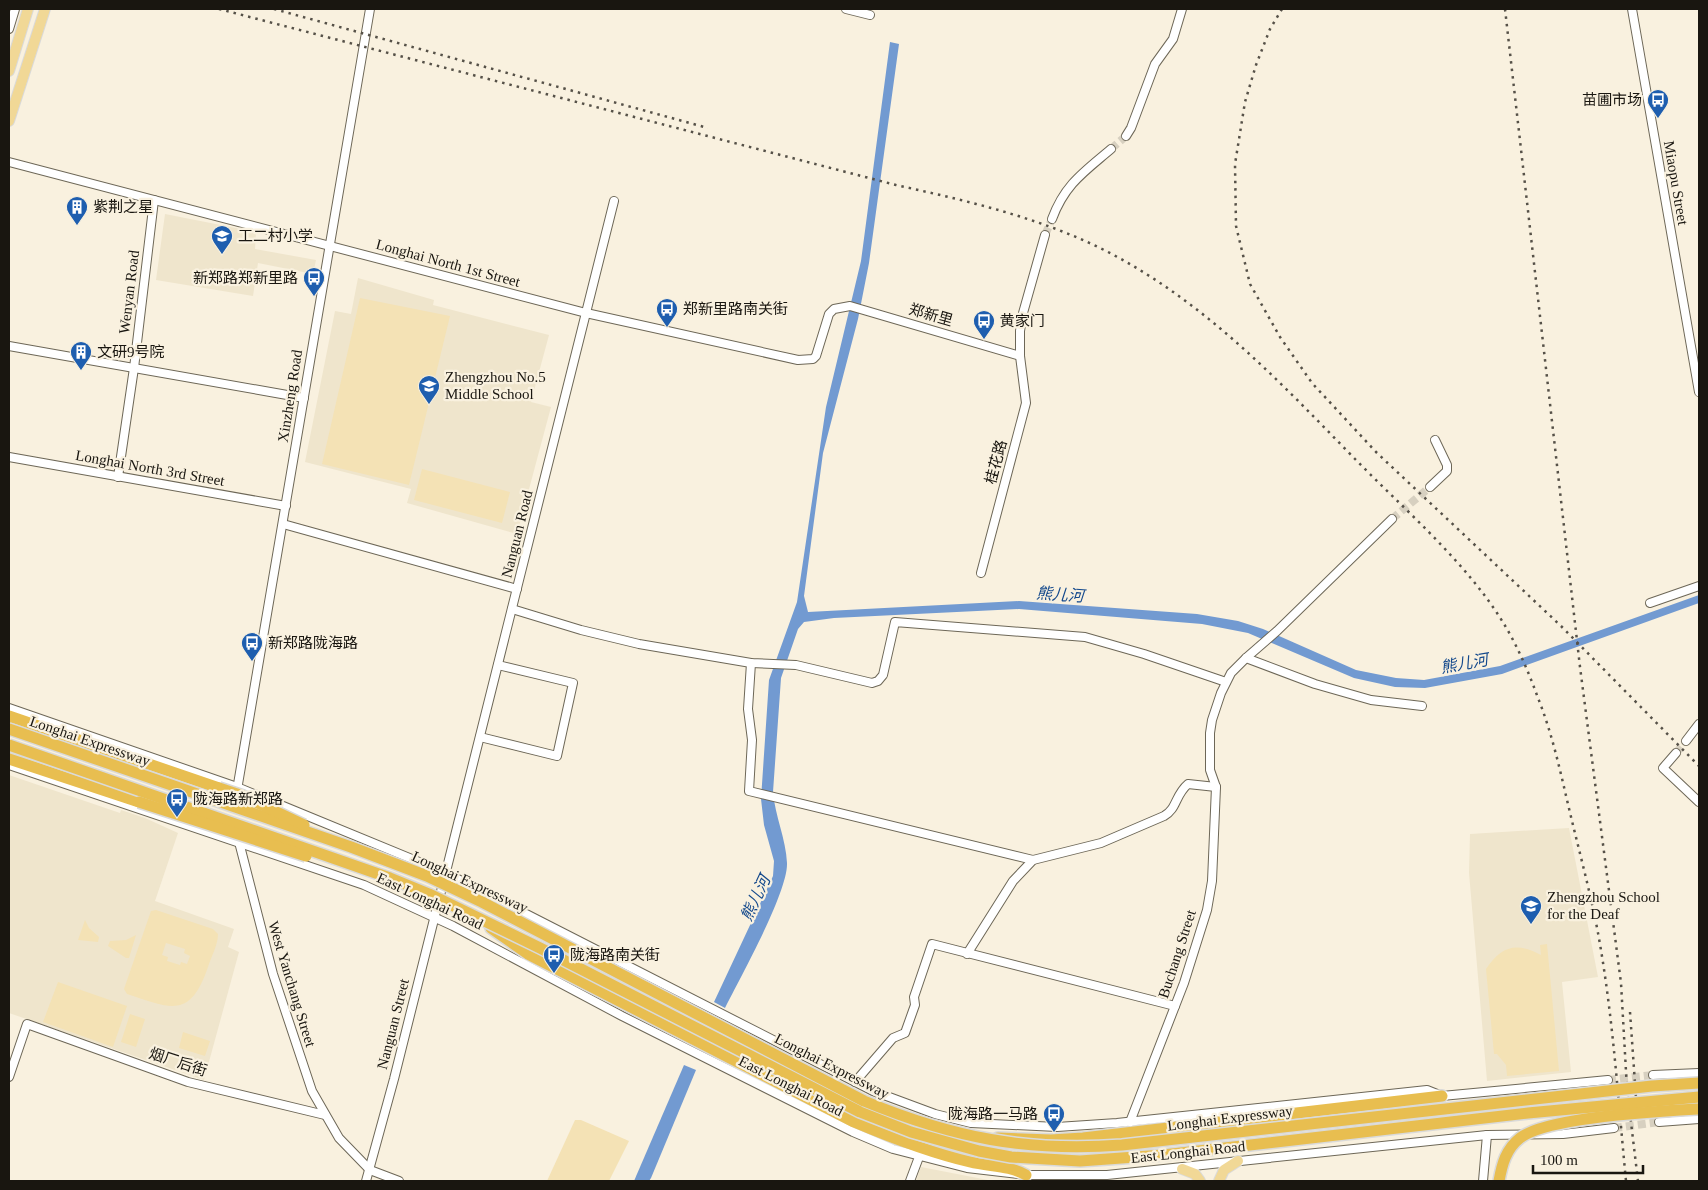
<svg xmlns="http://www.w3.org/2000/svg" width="1708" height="1190" font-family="'Times New Roman','Noto Sans SC',serif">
<rect width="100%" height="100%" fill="#f9f1df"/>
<g fill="#efe5cc">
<path d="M165,214L256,232L255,249L316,260L313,274L258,263L253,296L156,280Z"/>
<path d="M358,278L434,300L433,305L549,335L531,402L551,407L517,534L407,503L411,489L305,462L335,311L351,314Z"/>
<path d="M9,775L120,813L121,810L145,818L178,833L155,901L234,929L228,947L239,952L204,1080L9,1013Z"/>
<path d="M1569,828L1598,977L1562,982L1571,1072L1487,1081L1469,873L1470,834Z"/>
<path d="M921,1167L993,1181H916Z"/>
</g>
<g fill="#f4e2b5" fill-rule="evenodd">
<path d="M360,298L450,316L409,485L322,464Z"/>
<path d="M422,469L510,492L502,523L414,500Z"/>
<path d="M156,910L213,929L218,934C218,945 211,957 208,967C190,1020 170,1008 127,994L124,989L151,911ZM166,943L185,949L184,953L190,956L187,964L181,962L180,965L167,961L168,957L162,955Z"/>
<path d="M85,920L89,928L99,937L98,942L78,940Z"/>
<path d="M136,935L129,958H126L108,946L110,941L126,940Z"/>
<path d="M1547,944L1559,1071L1507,1076L1506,1065L1497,1054H1494L1486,969C1501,947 1515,941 1541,955L1540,945Z"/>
<path d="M58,982L127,1006L113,1047L43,1022Z"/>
<path d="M130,1014L145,1019L136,1047L121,1042Z"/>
<path d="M183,1032L210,1041L205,1056L179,1048Z"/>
<path d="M575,1120H581L629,1141L609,1181H547Z"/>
</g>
<g fill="#729ad1">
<path d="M890,42L899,44L869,263L858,319L823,453L804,596L808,612L1019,601L1197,614L1238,621L1263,629L1356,670L1396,678L1424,680L1500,666L1699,595V603L1502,674L1425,688L1395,687L1354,678L1248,633L1202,624L1019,609L834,618L804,622L798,629L781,678L773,792C775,816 786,839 787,863C788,892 740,978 725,1008L714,1002L773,876L774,861L764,825L761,799L769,680L797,602L826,407L861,261Z"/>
<path d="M684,1065L696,1070L651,1178L649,1181H634Z"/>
</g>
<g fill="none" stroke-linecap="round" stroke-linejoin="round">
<g stroke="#d7d0c0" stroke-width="8" stroke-dasharray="8 4" stroke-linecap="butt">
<path d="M1111,149L1126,136"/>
<path d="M1045,235L1052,219"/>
<path d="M1392,519L1430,487"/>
<path d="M1676,753L1686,741"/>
<path d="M1608,1080L1653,1075"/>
<path d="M1614,1128L1659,1122"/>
</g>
<g stroke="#6d6757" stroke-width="10">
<g id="minor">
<path d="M846,9L870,15"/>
<path d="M1632,9L1699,392"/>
<path d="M9,29L15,9"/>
<path d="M1126,136L1131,128L1155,64L1173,39L1182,9"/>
<path d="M9,162L586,313L798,360L813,359L816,356L829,314L834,309L850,306L1020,356"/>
<path d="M1052,219C1065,184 1084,172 1111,149"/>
<path d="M9,346L304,398"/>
<path d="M9,457L286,506"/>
<path d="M118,477L134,368L154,200"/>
<path d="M1430,487L1447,471V465L1435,440"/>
<path d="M283,524L517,589"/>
<path d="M981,573L1026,403L1020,356V331L1023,313L1045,235"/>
<path d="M1650,603L1699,586"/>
<path d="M512,609L581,630L639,644L751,663L796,665L872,683L878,681L883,675L895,622L1085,637L1144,654L1226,682"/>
<path d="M1246,658L1315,684L1371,700L1422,706"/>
<path d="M751,663L748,709L752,740L749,791L1033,860"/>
<path d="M9,708L237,787L446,873L873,1091L935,1114L971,1123L1057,1127L1117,1123L1427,1090L1442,1096L1608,1080"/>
<path d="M480,737L557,756L573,683L498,665"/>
<path d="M1686,741L1699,724"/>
<path d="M1676,753L1663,768L1699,802"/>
<path d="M9,765L364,885L453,926L622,1016L853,1132L893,1149L967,1168L1026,1175H1107L1487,1135L1563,1134L1614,1128"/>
<path d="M237,790L370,9"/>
<path d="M239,842L273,974L312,1091L339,1138L370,1170L399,1181"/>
<path d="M967,954L1013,881L1033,860L1101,843L1164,816C1177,809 1175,795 1188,784L1216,787"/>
<path d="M1653,1075L1699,1073"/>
<path d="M9,1077L27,1024L188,1082L325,1115"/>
<path d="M855,1082L893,1038L905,1033L915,1005L914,997L932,944L1175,1006"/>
<path d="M1130,1122L1184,983L1207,910L1212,881L1216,787L1210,770V733L1212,720L1221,693L1231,673L1246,658L1277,631L1392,519"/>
<path d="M1659,1122L1699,1119"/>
<path d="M366,1181L394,1079L614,201"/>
<path d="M910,1181L919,1157"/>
<path d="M1483,1181L1487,1135"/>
</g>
</g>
<g stroke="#dadad9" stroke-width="12">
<g id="major">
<path d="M9,71L28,9"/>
<path d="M9,121L45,9"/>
<path d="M1182,1169L1195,1174L1200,1181"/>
<path d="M1219,1181L1224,1170L1238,1161"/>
</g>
</g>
<g stroke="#dadad9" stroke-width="14">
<g id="highway">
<path d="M9,716L219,788"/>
<path d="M9,759L139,802"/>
<path d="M491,928L528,954L854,1122C892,1138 931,1153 970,1162C990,1167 1008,1165 1026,1175"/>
<path d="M998,1138L1051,1140L1083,1138L1442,1096"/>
</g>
</g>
<use href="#minor" stroke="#fff" stroke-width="8"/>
<use href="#major" stroke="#f1d896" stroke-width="10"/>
<use href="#highway" stroke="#e8be50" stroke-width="11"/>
<g stroke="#565148" stroke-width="2.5" stroke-dasharray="2.5 5" stroke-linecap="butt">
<path d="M219,9L896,185C968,201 1042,218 1108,252C1206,303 1279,381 1355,459C1405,510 1467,563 1504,624C1518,647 1529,673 1538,698C1554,738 1562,780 1572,821C1581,858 1591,896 1598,933C1613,1015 1618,1099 1626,1181"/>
<path d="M274,9L708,128"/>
<path d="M1282,9L1270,29L1256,65L1245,102L1235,164L1236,226L1250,284L1280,337L1312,383L1376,452L1561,626L1699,766"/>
<path d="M1505,9L1580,667L1621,983L1627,1089L1638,1181"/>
<path d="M1630,1012L1637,1112"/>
</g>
<g stroke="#dadad9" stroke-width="14" stroke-linecap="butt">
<g id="highway-bridge">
<path d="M9,729L351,847L427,876L482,902L864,1101C954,1138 1026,1152 1122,1145L1652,1086L1699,1083"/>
<path d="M9,745L390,878L429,894L540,948L860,1112L911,1132L979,1151L1011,1157L1080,1161L1163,1155L1528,1113L1699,1097"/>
<path d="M219,788L243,796L304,825"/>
<path d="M139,802L306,856"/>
<path d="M1499,1181C1502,1164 1506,1149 1520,1138C1547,1117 1662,1111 1699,1109"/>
</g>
</g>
<use href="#highway-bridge" stroke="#e8be50" stroke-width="11"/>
</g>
<defs>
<g id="bus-pin" transform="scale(1.125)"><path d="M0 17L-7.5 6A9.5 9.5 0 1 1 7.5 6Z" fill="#1e5eaf" stroke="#f9f1df"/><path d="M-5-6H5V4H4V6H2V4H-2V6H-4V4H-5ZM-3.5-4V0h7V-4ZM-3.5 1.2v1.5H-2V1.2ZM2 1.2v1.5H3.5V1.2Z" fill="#fff"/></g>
<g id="building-pin" transform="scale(1.125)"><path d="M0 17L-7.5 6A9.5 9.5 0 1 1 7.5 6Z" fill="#1e5eaf" stroke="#f9f1df"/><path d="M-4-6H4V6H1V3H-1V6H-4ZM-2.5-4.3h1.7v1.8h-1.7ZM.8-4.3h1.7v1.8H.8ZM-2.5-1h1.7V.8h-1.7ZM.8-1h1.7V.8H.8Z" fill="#fff"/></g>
<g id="school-pin" transform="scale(1.125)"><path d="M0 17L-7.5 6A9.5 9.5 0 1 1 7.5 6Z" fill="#1e5eaf" stroke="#f9f1df"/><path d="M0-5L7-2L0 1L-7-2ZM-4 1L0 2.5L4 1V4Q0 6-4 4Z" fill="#fff"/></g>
</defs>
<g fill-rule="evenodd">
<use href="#bus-pin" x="1658" y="100"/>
<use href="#building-pin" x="77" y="207"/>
<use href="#school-pin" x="222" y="236"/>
<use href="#bus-pin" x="314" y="278"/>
<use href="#bus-pin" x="667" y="309"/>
<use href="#bus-pin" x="984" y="321"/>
<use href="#building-pin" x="81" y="352"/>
<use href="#school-pin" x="429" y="386"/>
<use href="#bus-pin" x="252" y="643"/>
<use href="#bus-pin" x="177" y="799"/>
<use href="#school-pin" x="1531" y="906"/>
<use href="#bus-pin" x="554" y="955"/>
<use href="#bus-pin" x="1054" y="1114"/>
</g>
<g text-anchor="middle" stroke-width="4.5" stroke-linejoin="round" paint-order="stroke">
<g font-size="15" fill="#191610" stroke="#f9f1df" text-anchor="start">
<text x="1642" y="105" text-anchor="end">苗圃市场</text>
<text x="93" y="212">紫荆之星</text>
<text x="238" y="241">工二村小学</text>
<text x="298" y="283" text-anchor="end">新郑路郑新里路</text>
<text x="683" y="314">郑新里路南关街</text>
<text x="1000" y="326">黄家门</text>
<text x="97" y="357">文研9号院</text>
<text x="445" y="382">Zhengzhou No.5<tspan x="445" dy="17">Middle School</tspan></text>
<text x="268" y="648">新郑路陇海路</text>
<text x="193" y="804">陇海路新郑路</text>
<text x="1547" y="902">Zhengzhou School<tspan x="1547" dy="17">for the Deaf</tspan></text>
<text x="570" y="960">陇海路南关街</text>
<text x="1038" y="1119" text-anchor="end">陇海路一马路</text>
</g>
<g font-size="15" fill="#191610" stroke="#f9f1df">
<text transform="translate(1676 183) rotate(80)" y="5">Miaopu Street</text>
<text transform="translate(448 263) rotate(15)" y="5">Longhai North 1st Street</text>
<text transform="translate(129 292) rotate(-83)" y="5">Wenyan Road</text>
<text transform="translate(931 315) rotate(16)" y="5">郑新里</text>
<text transform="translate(290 396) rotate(-81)" y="5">Xinzheng Road</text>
<text transform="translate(996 462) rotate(-75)" y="5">桂花路</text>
<text transform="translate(150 468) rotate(10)" y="5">Longhai North 3rd Street</text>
<text transform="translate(517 534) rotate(-76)" y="5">Nanguan Road</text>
<text transform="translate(90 741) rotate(19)" y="5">Longhai Expressway</text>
<text transform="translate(470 882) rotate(25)" y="5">Longhai Expressway</text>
<text transform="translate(430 901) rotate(25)" y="5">East Longhai Road</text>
<text transform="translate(1177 954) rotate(-72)" y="5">Buchang Street</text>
<text transform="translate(292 984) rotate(73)" y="5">West Yanchang Street</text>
<text transform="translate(393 1024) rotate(-76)" y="5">Nanguan Street</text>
<text transform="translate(178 1062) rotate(18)" y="5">烟厂后街</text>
<text transform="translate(832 1066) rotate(27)" y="5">Longhai Expressway</text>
<text transform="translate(791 1086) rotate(27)" y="5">East Longhai Road</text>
<text transform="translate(1230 1118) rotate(-7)" y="5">Longhai Expressway</text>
<text transform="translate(1188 1152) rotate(-6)" y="5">East Longhai Road</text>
</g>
<g font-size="16" font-style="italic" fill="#14498c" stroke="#f9f1df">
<text transform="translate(1060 594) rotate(4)" y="6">熊儿河</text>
<text transform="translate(1464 663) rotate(-10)" y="6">熊儿河</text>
<text transform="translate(755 898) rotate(-65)" y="6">熊儿河</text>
</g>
</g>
<rect width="1708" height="1190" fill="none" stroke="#191610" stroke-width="20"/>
<path d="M1533 1165v8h110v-8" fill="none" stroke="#191610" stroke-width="2.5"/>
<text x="1540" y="1165" font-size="15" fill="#191610" stroke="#f9f1df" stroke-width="4" paint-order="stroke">100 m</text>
</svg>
